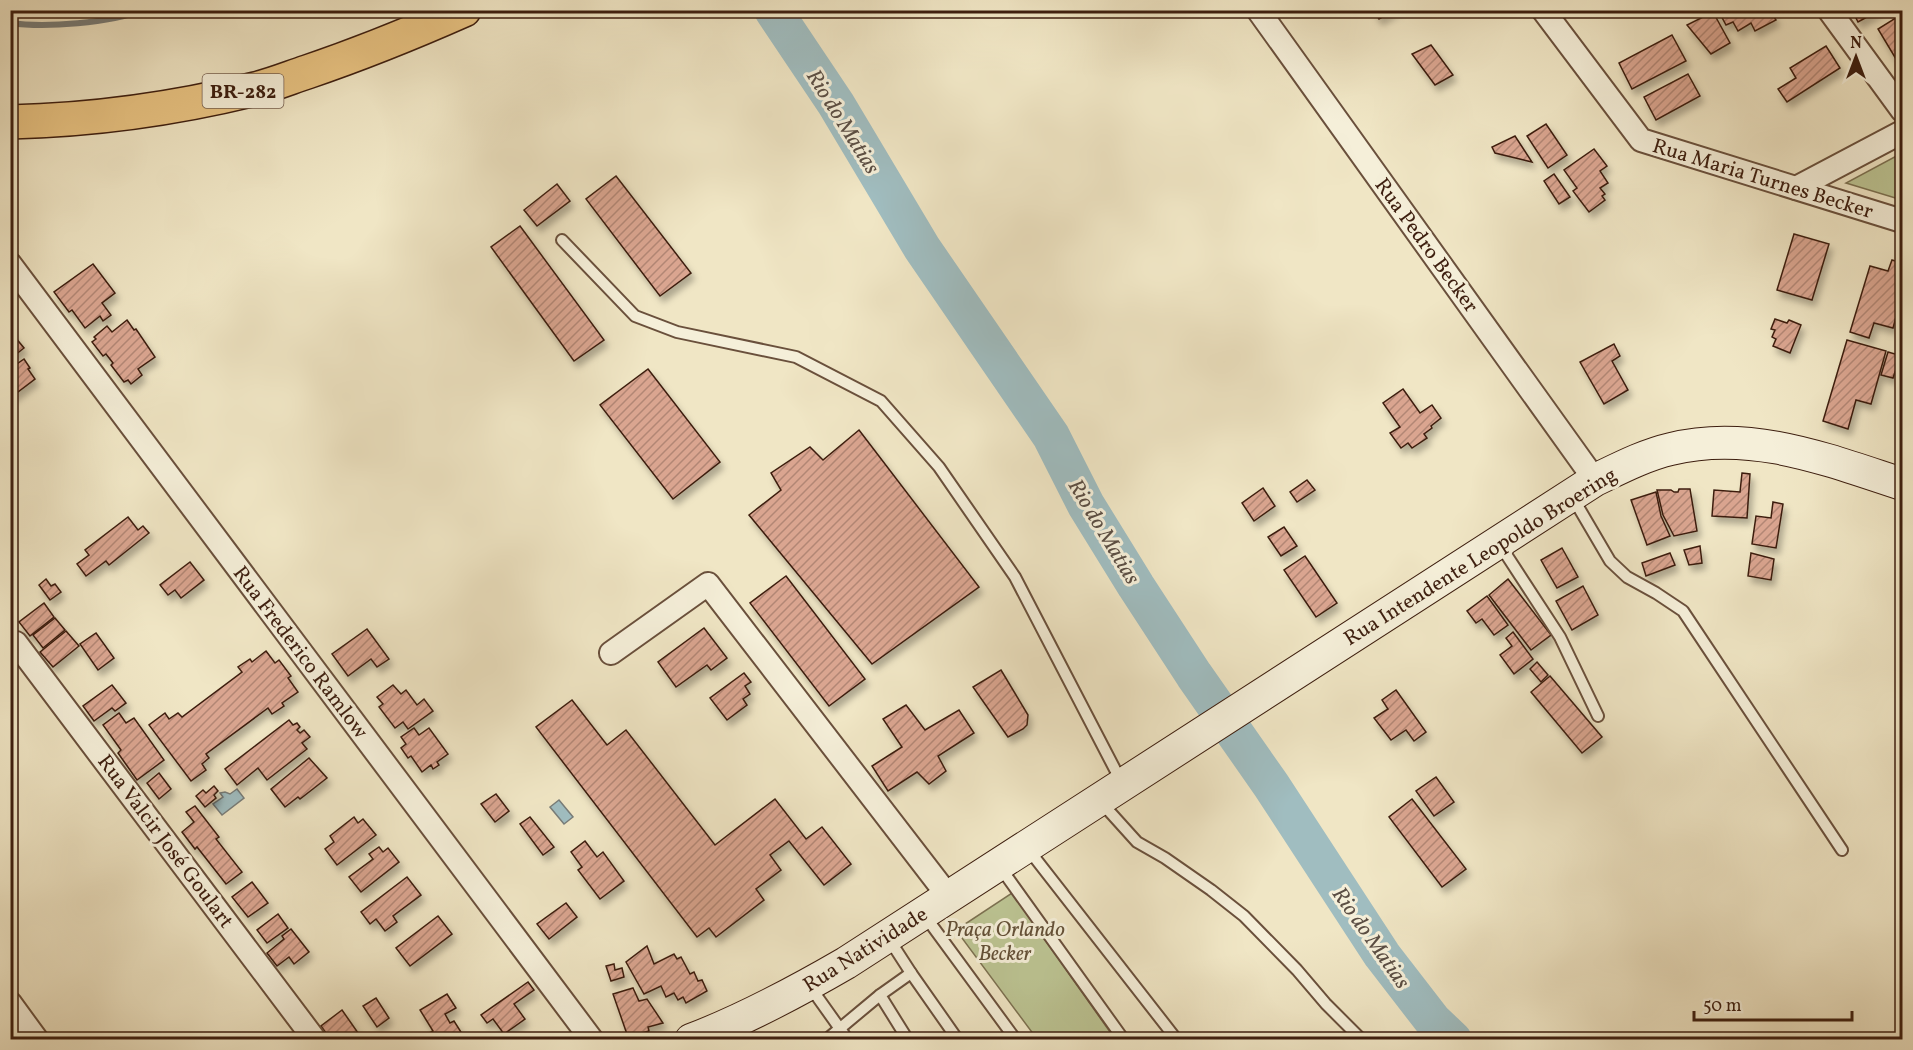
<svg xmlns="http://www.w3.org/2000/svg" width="1913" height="1050" font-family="Vollkorn,serif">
<defs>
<pattern id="building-hatch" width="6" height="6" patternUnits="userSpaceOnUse" patternTransform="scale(1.5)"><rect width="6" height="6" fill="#daa590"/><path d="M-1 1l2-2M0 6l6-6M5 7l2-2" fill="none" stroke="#b28674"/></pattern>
<filter id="shadow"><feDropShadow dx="3.5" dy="6" stdDeviation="3" flood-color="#0004"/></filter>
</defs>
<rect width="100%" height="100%" fill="#f0e6c5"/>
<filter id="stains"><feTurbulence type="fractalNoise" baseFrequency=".00333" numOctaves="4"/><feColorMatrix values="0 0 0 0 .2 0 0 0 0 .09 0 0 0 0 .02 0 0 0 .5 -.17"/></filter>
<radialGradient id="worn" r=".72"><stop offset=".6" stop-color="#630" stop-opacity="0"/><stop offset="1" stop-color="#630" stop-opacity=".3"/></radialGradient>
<g fill="#bcc493" stroke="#7c7151" stroke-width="1.5">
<path d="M1902,153V200L1846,183Z"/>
<path d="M1012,893L1115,1039H1037L956,930Z"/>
</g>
<g fill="#a0bdc0" stroke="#787d79" stroke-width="1.5">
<path d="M237,789L244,798L222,815L213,804L223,797L220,793L225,792L230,794Z"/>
<path d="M559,800L573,817L564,824L550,807Z"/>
</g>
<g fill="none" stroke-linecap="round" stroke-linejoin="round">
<path stroke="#787d79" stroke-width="6" d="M10,23C46,28 110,23 143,10"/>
<path stroke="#a0bdc0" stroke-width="38" d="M773,10L836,104L922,248L1051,436L1086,505L1136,586L1194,675L1271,785L1382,955L1433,1021L1453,1040"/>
</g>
<g fill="url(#building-hatch)" stroke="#3d1e0f" stroke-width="1.5" filter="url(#shadow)">
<path d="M1373,10H1395L1379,19Z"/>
<path d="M1718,10H1770L1776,20L1755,31L1751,23L1738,31L1733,22L1726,25Z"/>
<path d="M1852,10H1880L1858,22Z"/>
<path d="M1713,12L1730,43L1711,54L1687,25Z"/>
<path d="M1902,14V69L1878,29Z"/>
<path d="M1672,35L1686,61L1632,89L1619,63Z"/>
<path d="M1431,45L1453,75L1435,85L1412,54Z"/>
<path d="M1826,46L1840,68L1787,102L1778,89L1796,78L1790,68Z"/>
<path d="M1688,74L1700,96L1656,120L1644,97Z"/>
<path d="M1546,124L1567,155L1548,168L1527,136Z"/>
<path d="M1515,136L1532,162L1495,153L1492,147Z"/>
<path d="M1594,149L1607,166L1600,171L1608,183L1600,188L1605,194L1602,196L1605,200L1589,212L1573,191L1577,188L1564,170Z"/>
<path d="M1554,174L1570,197L1559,204L1544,181Z"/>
<path d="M616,176L691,273L660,296L586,199Z"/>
<path d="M557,184L570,201L537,226L524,210Z"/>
<path d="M520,226L604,340L574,361L491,247Z"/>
<path d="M1794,234L1829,244L1812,300L1777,290Z"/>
<path d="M1892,260L1902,263V295L1893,328L1874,323L1869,338L1850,332L1870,266L1888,271Z"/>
<path d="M93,264L115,293L102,303L111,315L103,321L100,316L85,328L72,310L69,312L54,292Z"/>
<path d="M1775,319L1787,323L1789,320L1801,325L1790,353L1773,346L1776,339L1772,337L1775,330L1771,329Z"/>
<path d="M127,320L134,330L136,329L155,357L138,369L142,375L131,384L128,380L124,382L111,365L113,363L106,354L103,356L92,342L96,339L94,337L107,326L112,332Z"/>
<path d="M10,331L24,348L10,359Z"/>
<path d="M1847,340L1886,351L1871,404L1856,400L1848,429L1823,421Z"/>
<path d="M1614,344L1620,356L1612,361L1628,390L1604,404L1580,362Z"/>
<path d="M1888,352L1902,356V368L1897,366L1893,378L1881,375Z"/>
<path d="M24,359L30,368L28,369L35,379L10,398V372L15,369L14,366Z"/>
<path d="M648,369L720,462L673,499L600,405Z"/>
<path d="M1403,389L1420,413L1432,405L1441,418L1431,426L1432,428L1424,434L1427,438L1412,448L1408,443L1401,448L1390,433L1400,427L1383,403Z"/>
<path d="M859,430L979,587L872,664L749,515L781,490L771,473L810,447L823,460Z"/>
<path d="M1742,473L1750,474L1747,518L1712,516L1714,490L1740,492Z"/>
<path d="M1307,480L1315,490L1297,502L1290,492Z"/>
<path d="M1263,488L1275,506L1254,521L1242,503Z"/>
<path d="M1679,489H1690L1697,531L1674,536L1663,515L1657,490H1671L1674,492H1678Z"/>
<path d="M1656,492L1661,516L1670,536L1647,545L1631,500Z"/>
<path d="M1773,502L1783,504L1776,548L1752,544L1756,516L1771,518Z"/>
<path d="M128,517L138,530L143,526L149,533L109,565L106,561L86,576L77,564L89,555L85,550Z"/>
<path d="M1284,527L1297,546L1281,556L1268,537Z"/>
<path d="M1700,546L1702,563L1689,565L1684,550Z"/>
<path d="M1562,548L1578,577L1557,588L1541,560Z"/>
<path d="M1670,553L1675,565L1646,576L1642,563Z"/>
<path d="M1751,553L1774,559L1771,580L1748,576Z"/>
<path d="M1305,556L1337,603L1316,617L1284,570Z"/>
<path d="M190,562L204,580L181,598L175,590L168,595L160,585Z"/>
<path d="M786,576L865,679L829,706L750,603Z"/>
<path d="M46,579L51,586L55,584L61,592L50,600L39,585Z"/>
<path d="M1508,579L1551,635L1531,650L1489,595Z"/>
<path d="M1583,586L1598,615L1572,630L1556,601Z"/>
<path d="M1487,596L1508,625L1494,635L1482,619L1476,623L1467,611Z"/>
<path d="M44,603L54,617L30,636L19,622Z"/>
<path d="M55,618L65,630L43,648L33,635Z"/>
<path d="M704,628L727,658L711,670L707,665L676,687L658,662Z"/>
<path d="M367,629L389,659L377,667L371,659L348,676L332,654Z"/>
<path d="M66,631L79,646L53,667L40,652Z"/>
<path d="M1513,632L1533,659L1514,674L1500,655L1512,646L1506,638Z"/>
<path d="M96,633L114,658L98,670L80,644Z"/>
<path d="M266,651L275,663L279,660L291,676L288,678L298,692L282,703L284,706L272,714L268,708L206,754L209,758L202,764L206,770L191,781L149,725L165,713L169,719L178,713L182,717L242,672L238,667L250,659L252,662Z"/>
<path d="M1537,662L1548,675L1541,682L1530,669Z"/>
<path d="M1001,670L1028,715L1027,725L1023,729L1008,737L973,687Z"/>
<path d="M744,673L751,682L745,686L750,694L743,699L747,705L727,720L710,698Z"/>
<path d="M1550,676L1602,737L1582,753L1531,692Z"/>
<path d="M112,685L126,703L115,711L112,708L94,721L83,706Z"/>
<path d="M393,685L401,694L406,690L417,705L424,699L433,711L408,729L403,722L395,728L379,707L383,704L377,697Z"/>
<path d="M1396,690L1426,732L1414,741L1406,730L1391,740L1374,718L1388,709L1382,700Z"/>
<path d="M572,700L607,745L626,730L715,845L775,799L806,839L822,827L851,864L824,885L789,841L770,855L781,870L756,889L764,900L716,937L709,928L697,937L536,727Z"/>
<path d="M906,705L925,730L959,710L974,733L938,756L946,771L929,784L917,772L888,791L872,766L902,747L883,719Z"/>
<path d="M119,713L126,723L134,718L164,760L137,780L118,753L121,750L103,725Z"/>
<path d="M289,720L293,725L297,723L300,727L297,730L300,733L304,730L310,737L302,743L307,749L267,780L258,768L237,785L225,769Z"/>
<path d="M414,728L419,735L429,728L448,754L437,762L439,765L433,769L431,765L422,772L411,756L408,758L401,748L406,744L401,737Z"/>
<path d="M309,758L327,778L300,799L298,797L285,807L271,789Z"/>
<path d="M159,773L171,789L159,799L147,783Z"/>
<path d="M1436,777L1454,802L1434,816L1416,791Z"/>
<path d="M214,786L218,791L214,795L216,798L205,807L196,796L203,790L206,793Z"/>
<path d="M496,794L509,811L495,822L481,804Z"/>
<path d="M1412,799L1466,869L1442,887L1389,817Z"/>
<path d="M195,806L219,837L216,839L242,872L226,884L197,847L195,849L182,832L194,822L186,812Z"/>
<path d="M354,817L358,823L363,819L376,835L337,865L325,849L334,842L330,836Z"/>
<path d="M530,817L554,847L543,855L520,824Z"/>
<path d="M585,841L597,857L603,852L624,881L600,899L578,870L582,867L571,852Z"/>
<path d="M379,847L383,852L388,848L399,862L361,892L349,877L373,859L369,854Z"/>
<path d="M407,877L421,895L393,916L397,922L385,931L376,919L370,924L361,912Z"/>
<path d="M252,882L268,903L248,917L232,897Z"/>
<path d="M566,903L577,917L549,939L537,924Z"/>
<path d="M278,914L288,928L267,943L257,930Z"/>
<path d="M438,916L452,934L410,966L396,948Z"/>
<path d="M291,929L309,952L294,964L289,957L277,966L267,953L284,939L282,936Z"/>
<path d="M647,946L654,964L674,954L677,959L681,957L690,974L694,972L698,981L702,980L707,991L686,1003L683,997L678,1000L674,993L666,997L661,986L644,994L626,962Z"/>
<path d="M614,964L615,970L622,968L624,977L611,981L606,966Z"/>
<path d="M528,982L534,990L514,1004L525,1019L504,1034L493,1019L487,1023L481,1015Z"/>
<path d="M633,988L639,1001L647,999L663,1023L648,1027L649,1031L628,1037L613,994Z"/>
<path d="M447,994L456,1008L445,1014L450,1023L454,1021L466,1040H433L429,1033L433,1031L420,1010Z"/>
<path d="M376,998L389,1018L377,1027L363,1006Z"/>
<path d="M342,1010L363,1040H331L321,1026Z"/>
</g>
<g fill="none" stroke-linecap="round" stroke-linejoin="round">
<g stroke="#6a503c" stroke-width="14">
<g id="lane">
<path d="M562,240L635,316L677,332L796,357L881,401L939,467L1015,577L1121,781"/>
<path d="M1573,498L1610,561L1627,577L1656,593L1683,611L1842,850"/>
<path d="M1500,545L1560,637L1598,716"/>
<path d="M1100,801L1137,842L1165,858L1211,890L1244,916L1297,970L1326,1004L1362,1040"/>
<path d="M1028,849L1177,1040"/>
<path d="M1000,867L1124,1040"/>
<path d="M925,916L1016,1040"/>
<path d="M889,939L911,973L958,1040"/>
<path d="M811,988L848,1040"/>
<path d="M826,1040L880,995"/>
<path d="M908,1040L880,995L911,973"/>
</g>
</g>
<g stroke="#6a503c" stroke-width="26">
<g id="street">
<path d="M1258,10L1595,480"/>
<path d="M1543,10L1641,140L1902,221"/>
<path d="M1829,10L1902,110"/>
<path d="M1796,188L1902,132"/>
<path d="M10,264L592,1040"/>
<path d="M16,643L315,1040"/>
<path d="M611,653L708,584L949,897"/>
<path d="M10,1003L37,1040"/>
</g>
</g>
<g stroke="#3d1e0f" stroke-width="34">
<path id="secondary" d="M691,1040C746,1019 796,992 846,963L1595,480C1620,468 1645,455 1671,449C1751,429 1828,460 1902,484"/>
</g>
<g stroke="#3d1e0f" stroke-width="36">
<path id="highway" d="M10,122C93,120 174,109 255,89C272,85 289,78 307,72C360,54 412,33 464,10"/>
</g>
<use href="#lane" stroke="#f5efd9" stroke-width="10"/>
<use href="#street" stroke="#f5efd9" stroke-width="22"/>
<use href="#secondary" stroke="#f5efd9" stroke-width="32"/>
<use href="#highway" stroke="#e8c382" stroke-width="33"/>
</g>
<g text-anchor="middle" stroke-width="6" stroke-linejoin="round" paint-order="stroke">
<rect fill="#f5efd9" stroke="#745d4c" stroke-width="1.5" x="202.5" y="74" width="81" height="34" rx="4.5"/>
<g font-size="20" font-weight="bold" fill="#3d1e0f">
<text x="243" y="98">BR-282</text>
</g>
<g font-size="21" fill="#3d1e0f" stroke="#f5efd9">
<text transform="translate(1763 178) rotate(17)" y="7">Rua Maria Turnes Becker</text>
<text transform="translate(1427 245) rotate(54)" y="7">Rua Pedro Becker</text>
<text transform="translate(1480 556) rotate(-32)" y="7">Rua Intendente Leopoldo Broering</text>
<text transform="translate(301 652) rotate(53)" y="7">Rua Frederico Ramlow</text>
<text transform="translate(166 841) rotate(53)" y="7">Rua Valcir José Goulart</text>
<text transform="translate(865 949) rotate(-32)" y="7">Rua Natividade</text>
</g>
<g font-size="21" font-style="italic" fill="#635037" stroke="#f5efd9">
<text x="1005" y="936">Praça Orlando<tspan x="1005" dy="24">Becker</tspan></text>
</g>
<g font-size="22" font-style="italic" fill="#5b4e44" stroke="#f5efd9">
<text transform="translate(844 121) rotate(58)" y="8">Rio do Matias</text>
<text transform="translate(1105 531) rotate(59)" y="8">Rio do Matias</text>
<text transform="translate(1372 937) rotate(55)" y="8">Rio do Matias</text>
</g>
</g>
<rect width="1913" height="1050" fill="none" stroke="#f0e6c5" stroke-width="36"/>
<rect x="12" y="12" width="1889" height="1026" fill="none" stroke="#3d1e0f" stroke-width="3"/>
<rect x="18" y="18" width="1877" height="1014" fill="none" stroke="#3d1e0f" stroke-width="1.5"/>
<g transform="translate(1856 57)" stroke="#f5efd9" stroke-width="4.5" paint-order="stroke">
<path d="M0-4.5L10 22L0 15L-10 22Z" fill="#3d1e0f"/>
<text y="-9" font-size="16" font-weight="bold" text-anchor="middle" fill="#3d1e0f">N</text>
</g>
<path d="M1694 1011v9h158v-9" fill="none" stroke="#3d1e0f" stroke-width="3"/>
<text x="1703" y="1011" font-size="18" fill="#3d1e0f" stroke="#f5efd9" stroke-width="4.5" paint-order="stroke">50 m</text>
<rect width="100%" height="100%" filter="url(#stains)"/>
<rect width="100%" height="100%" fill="url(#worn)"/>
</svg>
